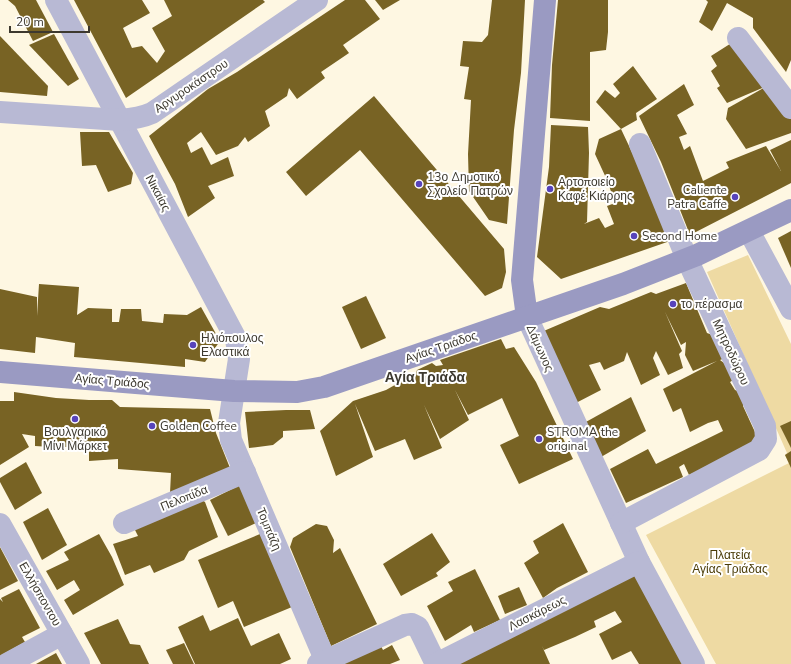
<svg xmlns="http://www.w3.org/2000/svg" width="791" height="664" font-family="'Nunito Sans',sans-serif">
<rect width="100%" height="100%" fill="#fef7e2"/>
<path fill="#eedaa3" d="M748,255L791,344V664H716L646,535L789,463L785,455L787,453L707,272Z"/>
<g fill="#786324">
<path d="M8,0H36L53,32L33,41L15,6Z"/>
<path d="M74,0H142L150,13L123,28L132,48L142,46L157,63L165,51L152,28L172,16L164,0H263L265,2L126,98Z"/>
<path d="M345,0H365L380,19L343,45L349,53L321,72L325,78L297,99L289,88L287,96L265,111L270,126L248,142L245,137L238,146L216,155L201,132L187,143L191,153L202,147L211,165L228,157L234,176L208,186L215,198L188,217L175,184L149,136L208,89L237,72Z"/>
<path d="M375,0H400L383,10Z"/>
<path d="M492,0H525L521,73L514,130L507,224L489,220L469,191L468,154L471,100L464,99L469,67L460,66L463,41L482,42L488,35Z"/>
<path d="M558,0H608V32L606,50L590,52V121L550,118L552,65Z"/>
<path d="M706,0H791V60L786,72L753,28V18L727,3L712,31L699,22L708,2Z"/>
<path d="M54,34L79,79L68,86L29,45Z"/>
<path d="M0,36L48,86L47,96L0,92Z"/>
<path d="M733,42L767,86L727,103L717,88L720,86L711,71L717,66L711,56Z"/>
<path d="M633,66L657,99L636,113L637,120L621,129L596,102L605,90L615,98L620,93L613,84Z"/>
<path d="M684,84L694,105L677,115L687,134L679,137L684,150L690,146L703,181L729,168L726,162L766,146L781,171L770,150L791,140V183L690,235L661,162L639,116Z"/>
<path d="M767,86L791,118V133L746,149L726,119L728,108Z"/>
<path d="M374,96L504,249L506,272L502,288L485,296L360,150L306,196L286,172Z"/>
<path d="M551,125L588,127L589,153L587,222L584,224L599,218L605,228L614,224L607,206L615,203L607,180L595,154L599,139L621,129L638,165L670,241L561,279L537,257L549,167Z"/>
<path d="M80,132H109L133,173L131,184L108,192L96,165L82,166Z"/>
<path d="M791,231V268L778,238Z"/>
<path d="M686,283L707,333L715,336L725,358L720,360L728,366L735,379L730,382L735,390L740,392L744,401L743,406L760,443L689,475L684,464L679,467L683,477L626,503L610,469L648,449L656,464L723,431L718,420L708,423L690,432L681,408L673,412L663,389L717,361L693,371L685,355L686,342L681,345L665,312L682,351L679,354L683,368L668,375L656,351L653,358L660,375L641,385L627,352L624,361L604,370L600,362L589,365L601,390L572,405L539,333L600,307L609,309L651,292L656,294Z"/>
<path d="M39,284L79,287L77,315L88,308L112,309V322H119L121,309H141L142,321L163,323L164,314L187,315L201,307L220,341L205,362L185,359V367L74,357L75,343L36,337L35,353L0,349V289L37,297V316Z"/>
<path d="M366,296L386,338L361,349L342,307Z"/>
<path d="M501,339L506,349L514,347L536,382L573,459L519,484L500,445L519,436L502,398L468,415L455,390L469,420L440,439L424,405L442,448L414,460L405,439L375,451L355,404L373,457L336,476L320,431L353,401L386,390L409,377L413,382L417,370L432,363L436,366L443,365L440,360Z"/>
<path d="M14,392L56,398L89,400H112L120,407L210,409L216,433L232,473L170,493L171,473L118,469V459L89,461V447H51L35,446V436L22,434L29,447L0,465V401H14Z"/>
<path d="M631,397L646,431L601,457L584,423Z"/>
<path d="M286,410H310L315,429L283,431V437L273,445L249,448L245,412Z"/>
<path d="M791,421V448L780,426Z"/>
<path d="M791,451V468L785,455Z"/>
<path d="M26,462L42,493L15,510L0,482V478Z"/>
<path d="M240,485L256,523L228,536L210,500Z"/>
<path d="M197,497L205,502L218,537L189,551L184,560L154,573L150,565L125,575L113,544L138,536L134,528Z"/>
<path d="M48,508L67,545L42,560L23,522Z"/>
<path d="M563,523L588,572L557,588L543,598L524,563L539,553L533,541Z"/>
<path d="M316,524L327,526L334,540L333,553L340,548L377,624L331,646L290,547L293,538Z"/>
<path d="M432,533L450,562L436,573L438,576L401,596L383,564Z"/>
<path d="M99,534L112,557L124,585L73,615L64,600L80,590L74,580L57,590L46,571L69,560L64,552Z"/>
<path d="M260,534L292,607L244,627L233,601L218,608L198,560Z"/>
<path d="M0,547L18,581L0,590Z"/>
<path d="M475,569L500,620L474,632L471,625L445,641L427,606L453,591L448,582Z"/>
<path d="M635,575L683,664H639L631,651L612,660L599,634L622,622L615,611L594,621L596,627L575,637L544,650L542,646L550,664H451Z"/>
<path d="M519,587L527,605L505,614L498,596Z"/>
<path d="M19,589L40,628L22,637L25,642L0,656V599L3,602L1,598Z"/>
<path d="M203,615L210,631L238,618L251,646L279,633L291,659L280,664H195L178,627Z"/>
<path d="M118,619L130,644L140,645L149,664H101L84,633Z"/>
<path d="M184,643L194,664H173L166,650Z"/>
<path d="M380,644L383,650L392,645L400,660L390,664H341Z"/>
<path d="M56,653L62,664H36Z"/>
</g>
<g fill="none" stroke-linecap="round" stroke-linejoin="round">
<g stroke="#b8b9d4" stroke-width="22">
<path d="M56,0L236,339L239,359L229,423L231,440L327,664"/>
<path d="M738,38L791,108"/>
<path d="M0,112L120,120C131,119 141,118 152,113L317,0"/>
<path d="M749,231L791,309"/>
<path d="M527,317L639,562L694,664"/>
<path d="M124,523L245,472"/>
<path d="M621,523L759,450L766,439L765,426L687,259L640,144"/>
<path d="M0,524L79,664"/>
<path d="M7,664L62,634"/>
<path d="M318,664L405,625L412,624L418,627L436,664"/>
<path d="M436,664L639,562"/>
</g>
<g stroke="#9a9ac2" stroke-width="22">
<path d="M527,317L522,280L545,0"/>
<path d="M0,372L234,391L297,392L324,387L623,284L697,255L791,210"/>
</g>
</g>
<g fill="#5743bb" stroke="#fff" stroke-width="1.5">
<circle cx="419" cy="184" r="4"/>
<circle cx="550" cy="189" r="4"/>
<circle cx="735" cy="197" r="4"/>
<circle cx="634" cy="236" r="4"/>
<circle cx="673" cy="304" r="4"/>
<circle cx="193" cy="345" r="4"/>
<circle cx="75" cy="419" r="4"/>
<circle cx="152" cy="426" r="4"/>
<circle cx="539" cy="439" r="4"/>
</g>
<g text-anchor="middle" stroke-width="4" stroke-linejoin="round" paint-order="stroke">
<g font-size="12" fill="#3d392f" stroke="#fff">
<text transform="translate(191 86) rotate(-34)" y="4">Αργυροκάστρου</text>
<text transform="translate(158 193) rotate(62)" y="4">Νικαίας</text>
<text transform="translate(441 347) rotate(-19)" y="4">Αγίας Τριάδος</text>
<text transform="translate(540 348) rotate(66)" y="4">Δάμωνος</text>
<text transform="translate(731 352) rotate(65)" y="4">Μητροδώρου</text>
<text transform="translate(112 381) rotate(5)" y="4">Αγίας Τριάδος</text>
<text transform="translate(184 498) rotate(-22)" y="4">Πελοπίδα</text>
<text transform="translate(269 529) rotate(67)" y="4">Τομπάζη</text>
<text transform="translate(40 594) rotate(60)" y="4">Ελλήσποντου</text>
<text transform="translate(537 613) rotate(-27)" y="4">Λασκάρεως</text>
</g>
<g font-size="12" fill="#3d392f" stroke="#fff" text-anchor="start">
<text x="427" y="181">13ο Δημοτικό<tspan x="427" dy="14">Σχολείο Πατρών</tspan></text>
<text x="558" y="186">Αρτοποιείο<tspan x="558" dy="14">Καφέ Κιάρρης</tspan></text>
<text x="727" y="194" text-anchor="end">Caliente<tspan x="727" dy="14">Patra Caffe</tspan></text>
<text x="642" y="240">Second Home</text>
<text x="681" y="308">το πέρασμα</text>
<text x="201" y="342">Ηλιόπουλος<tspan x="201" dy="14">Ελαστικά</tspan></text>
<text x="160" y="430">Golden Coffee</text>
<text x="75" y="436" text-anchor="middle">Βουλγαρικό<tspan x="75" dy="14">Μίνι Μάρκετ</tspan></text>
<text x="547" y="436">STROMA the<tspan x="547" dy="14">original</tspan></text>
</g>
<g font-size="12" fill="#4b3c07" stroke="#fff">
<text x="730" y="559">Πλατεία<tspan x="730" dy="14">Αγίας Τριάδας</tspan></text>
</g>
<g font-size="14" font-weight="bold" fill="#3d392f" stroke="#fff">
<text x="425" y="382">Αγία Τριάδα</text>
</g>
</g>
<path d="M10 26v6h79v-6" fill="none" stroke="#3d392f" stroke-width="2"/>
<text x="16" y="26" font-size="12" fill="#3d392f" stroke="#ffffff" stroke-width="3" paint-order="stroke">20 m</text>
</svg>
